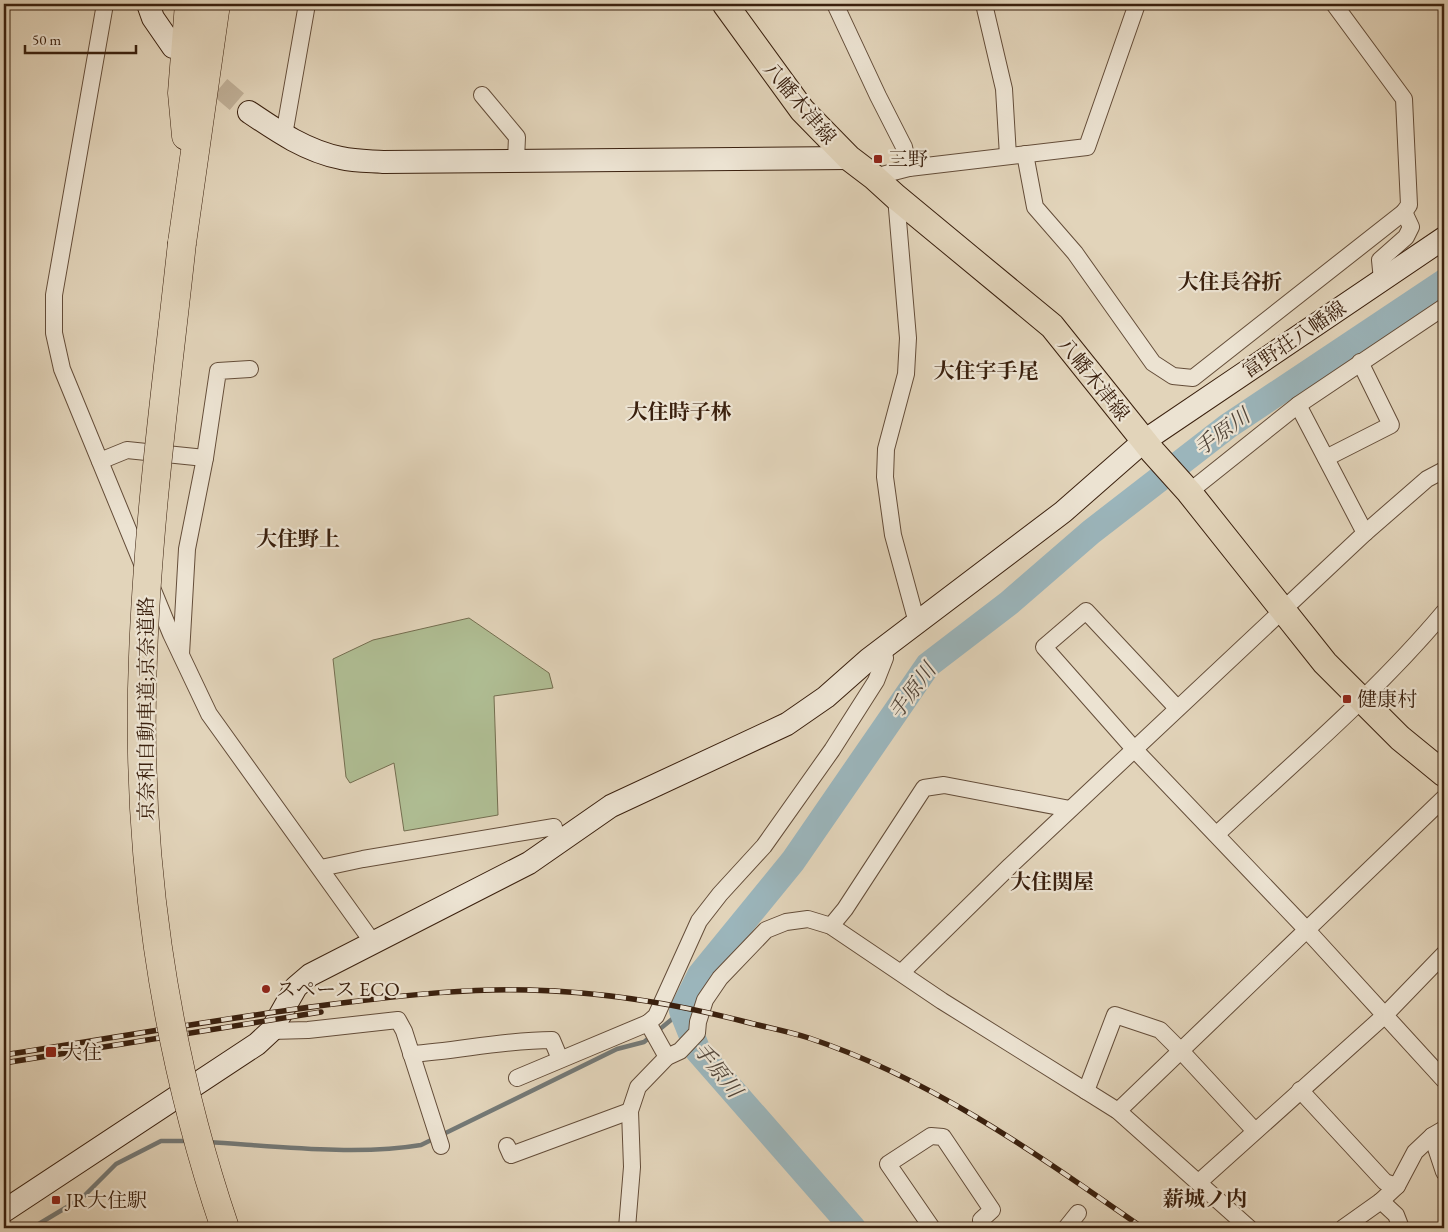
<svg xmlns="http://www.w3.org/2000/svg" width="1448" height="1232" font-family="'EB Garamond','Noto Serif JP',serif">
<rect width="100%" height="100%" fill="#e2d4ba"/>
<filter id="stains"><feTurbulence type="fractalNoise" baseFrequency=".004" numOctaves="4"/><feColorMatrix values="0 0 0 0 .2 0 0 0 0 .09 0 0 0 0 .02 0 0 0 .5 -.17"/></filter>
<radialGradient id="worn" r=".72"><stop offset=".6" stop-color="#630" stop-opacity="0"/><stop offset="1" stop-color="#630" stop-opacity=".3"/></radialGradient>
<path fill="#afbd93" stroke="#746e50" d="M469,618L549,673L553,688L494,696L498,815L404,831L394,763L350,783L346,777L333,659L373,640Z"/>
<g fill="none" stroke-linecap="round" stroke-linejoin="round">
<g stroke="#747976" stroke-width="4.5">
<path d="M208,1142C273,1146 357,1156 421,1145L617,1049L644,1042L682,1011"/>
<path d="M32,1228L82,1198L116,1164L161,1141H190"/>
</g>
<path stroke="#9bb5bb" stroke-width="26" d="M853,1228L698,1051L682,1011L700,975L793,861L928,665L1009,603L1091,532L1228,426L1444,282"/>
<path stroke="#c0b098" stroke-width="22" stroke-dasharray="22 11" stroke-linecap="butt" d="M195,66L249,112"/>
<g stroke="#644d39" stroke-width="18">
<g id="street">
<path d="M105,4L54,295V333L62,369L171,634L209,714L374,944"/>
<path d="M835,4L878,96L904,147L909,168"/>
<path d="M984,4L1004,89L1008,156"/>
<path d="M482,95L517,137L516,160"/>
<path d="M284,135L307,4"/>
<path d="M1025,154L1035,207L1075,253L1153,363L1173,376L1193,378L1404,212L1409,205L1404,99L1334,4"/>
<path d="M874,177L909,168L1087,147L1137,4"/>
<path d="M896,197L908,338L906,374L886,449L885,477L893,535L917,623"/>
<path d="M1382,280L1380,260L1406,237L1411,227L1404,212"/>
<path d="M1298,405L1365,533"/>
<path d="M1326,458L1391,425L1360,362"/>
<path d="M100,461L127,450L205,458"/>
<path d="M1189,492L1298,405L1444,307"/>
<path d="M181,654L187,549L205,458L218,371L250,369"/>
<path d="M1177,708L1086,611L1044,647L1135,750L1306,929L1444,1080"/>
<path d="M1217,834C1294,762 1376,693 1444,612"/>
<path d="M321,868L363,859L554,827"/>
<path d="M831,926L845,909L924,788L944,785L1070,809"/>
<path d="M902,972L1010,866L1365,533L1427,479L1444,470"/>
<path d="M271,1031L308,1030L398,1020L404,1031L441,1146"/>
<path d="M411,1054C458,1051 504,1040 552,1040L560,1059"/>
<path d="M667,1057L648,1023L656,1016L699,921L720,894L764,846L832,750L876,681L885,658L883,649"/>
<path d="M517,1078L648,1023"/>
<path d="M1300,1090L1385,1182L1397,1186"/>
<path d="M1086,1091L1115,1015L1160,1030L1181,1051L1255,1131"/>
<path d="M1118,1111L1444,798"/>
<path d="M1432,1136L1444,1172"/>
<path d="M507,1146L511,1155L630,1111"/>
<path d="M1199,1182L1384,1016L1444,954"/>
<path d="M1381,1201L1396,1215L1401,1228"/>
<path d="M627,1228L632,1167L630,1111L638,1087L667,1057L680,1051L697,1033L698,1022L705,1000L720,978L766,930L786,922L808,919L831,926L942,1001L1118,1111L1249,1228"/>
<path d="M932,1228L888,1164L931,1136L943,1137L992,1210L981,1220L982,1228"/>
<path d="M1066,1228L1078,1213"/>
<path d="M1343,1228L1381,1201L1397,1186L1415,1152L1432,1136L1444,1129"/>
</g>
</g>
<g stroke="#3a200e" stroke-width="24">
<g id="secondary">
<path d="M148,4L153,18L173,47"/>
<path d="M249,112C277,131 306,151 341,158C354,161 369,161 383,162L849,158"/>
<path d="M4,1211L257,1044L271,1031L296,987L310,975L529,863L611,806L787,724L826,697L869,659L1063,512L1144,441L1444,238"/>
</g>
</g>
<g stroke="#3a200e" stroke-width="27">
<path id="primary" d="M725,4L802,110L849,158L874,177L896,197L1052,326L1153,452L1189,492L1325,663L1400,738L1444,774"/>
</g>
<g stroke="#3a200e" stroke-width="29">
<g id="highway">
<path d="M186,136L182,93L189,4"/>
<path d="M182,243L216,4"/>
</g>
</g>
<use href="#street" stroke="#ece3d2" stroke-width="16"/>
<use href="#secondary" stroke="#ece3d2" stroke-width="22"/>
<use href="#primary" stroke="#e2d4ba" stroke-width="25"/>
<use href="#highway" stroke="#e2d4ba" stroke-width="28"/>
<g stroke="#3a200e" stroke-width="5.5">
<g id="rail">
<path d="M4,1055C119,1037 234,1016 350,1002C409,995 470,988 530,990C605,992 678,1004 750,1023C770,1028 790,1032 809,1038C932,1079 1038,1155 1143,1228"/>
<path d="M4,1063L321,1012"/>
</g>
</g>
<use href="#rail" stroke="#ece3d2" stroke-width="4" stroke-dasharray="11" stroke-linecap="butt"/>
<g stroke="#3a200e" stroke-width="29" stroke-linecap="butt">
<path id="highway-bridge" d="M182,243C167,381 148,518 143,657C135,850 163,1045 225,1228"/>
</g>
<use href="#highway-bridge" stroke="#e2d4ba" stroke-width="28"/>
</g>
<g fill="#8f2418" stroke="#ece3d2" stroke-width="2">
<rect x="873" y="154" width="10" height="10" rx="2.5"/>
<rect x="1342" y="694" width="10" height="10" rx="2.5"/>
<circle cx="266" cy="989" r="5"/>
<rect x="45" y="1046" width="12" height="12" rx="2.5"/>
<rect x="51" y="1195" width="10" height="10" rx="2.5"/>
</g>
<g text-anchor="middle" stroke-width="4.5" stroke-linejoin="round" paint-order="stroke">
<g font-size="20" fill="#3a200e" stroke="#ece3d2">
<text transform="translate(800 103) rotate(50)" y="7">八幡木津線</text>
<text transform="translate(1294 339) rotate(-34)" y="7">富野荘八幡線</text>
<text transform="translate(1094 379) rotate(51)" y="7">八幡木津線</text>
<text transform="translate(146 709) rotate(-90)" y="7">京奈和自動車道;京奈道路</text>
</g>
<g font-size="20" fill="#3a200e" stroke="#ece3d2" text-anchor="start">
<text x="888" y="166">三野</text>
<text x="1357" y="706">健康村</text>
<text x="276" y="996">スペース ECO</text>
<text x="62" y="1059">大住</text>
<text x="66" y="1207">JR大住駅</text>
</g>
<g font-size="21" font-weight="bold" fill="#3a200e" stroke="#ece3d2">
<text x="1230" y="289">大住長谷折</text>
<text x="986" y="378">大住宇手尾</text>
<text x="679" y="419">大住時子林</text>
<text x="298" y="546">大住野上</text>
<text x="1052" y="889">大住関屋</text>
<text x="1205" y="1206">薪城ノ内</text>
</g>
<g font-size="21" font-style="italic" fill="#524539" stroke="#ece3d2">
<text transform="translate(1222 432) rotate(-36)" y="7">手原川</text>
<text transform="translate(912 691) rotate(-53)" y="7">手原川</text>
<text transform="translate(718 1070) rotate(52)" y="7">手原川</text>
</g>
</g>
<rect width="1448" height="1232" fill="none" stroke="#e2d4ba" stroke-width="20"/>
<rect x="5" y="5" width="1438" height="1222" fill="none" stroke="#3a200e" stroke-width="2.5"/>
<rect x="10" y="10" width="1428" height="1212" fill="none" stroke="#3a200e"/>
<path d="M25 45v8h111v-8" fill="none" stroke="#3a200e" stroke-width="2.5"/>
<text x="32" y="45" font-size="15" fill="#3a200e" stroke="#ece3d2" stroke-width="4" paint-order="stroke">50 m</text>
<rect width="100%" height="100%" filter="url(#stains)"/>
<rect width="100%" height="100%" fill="url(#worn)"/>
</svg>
